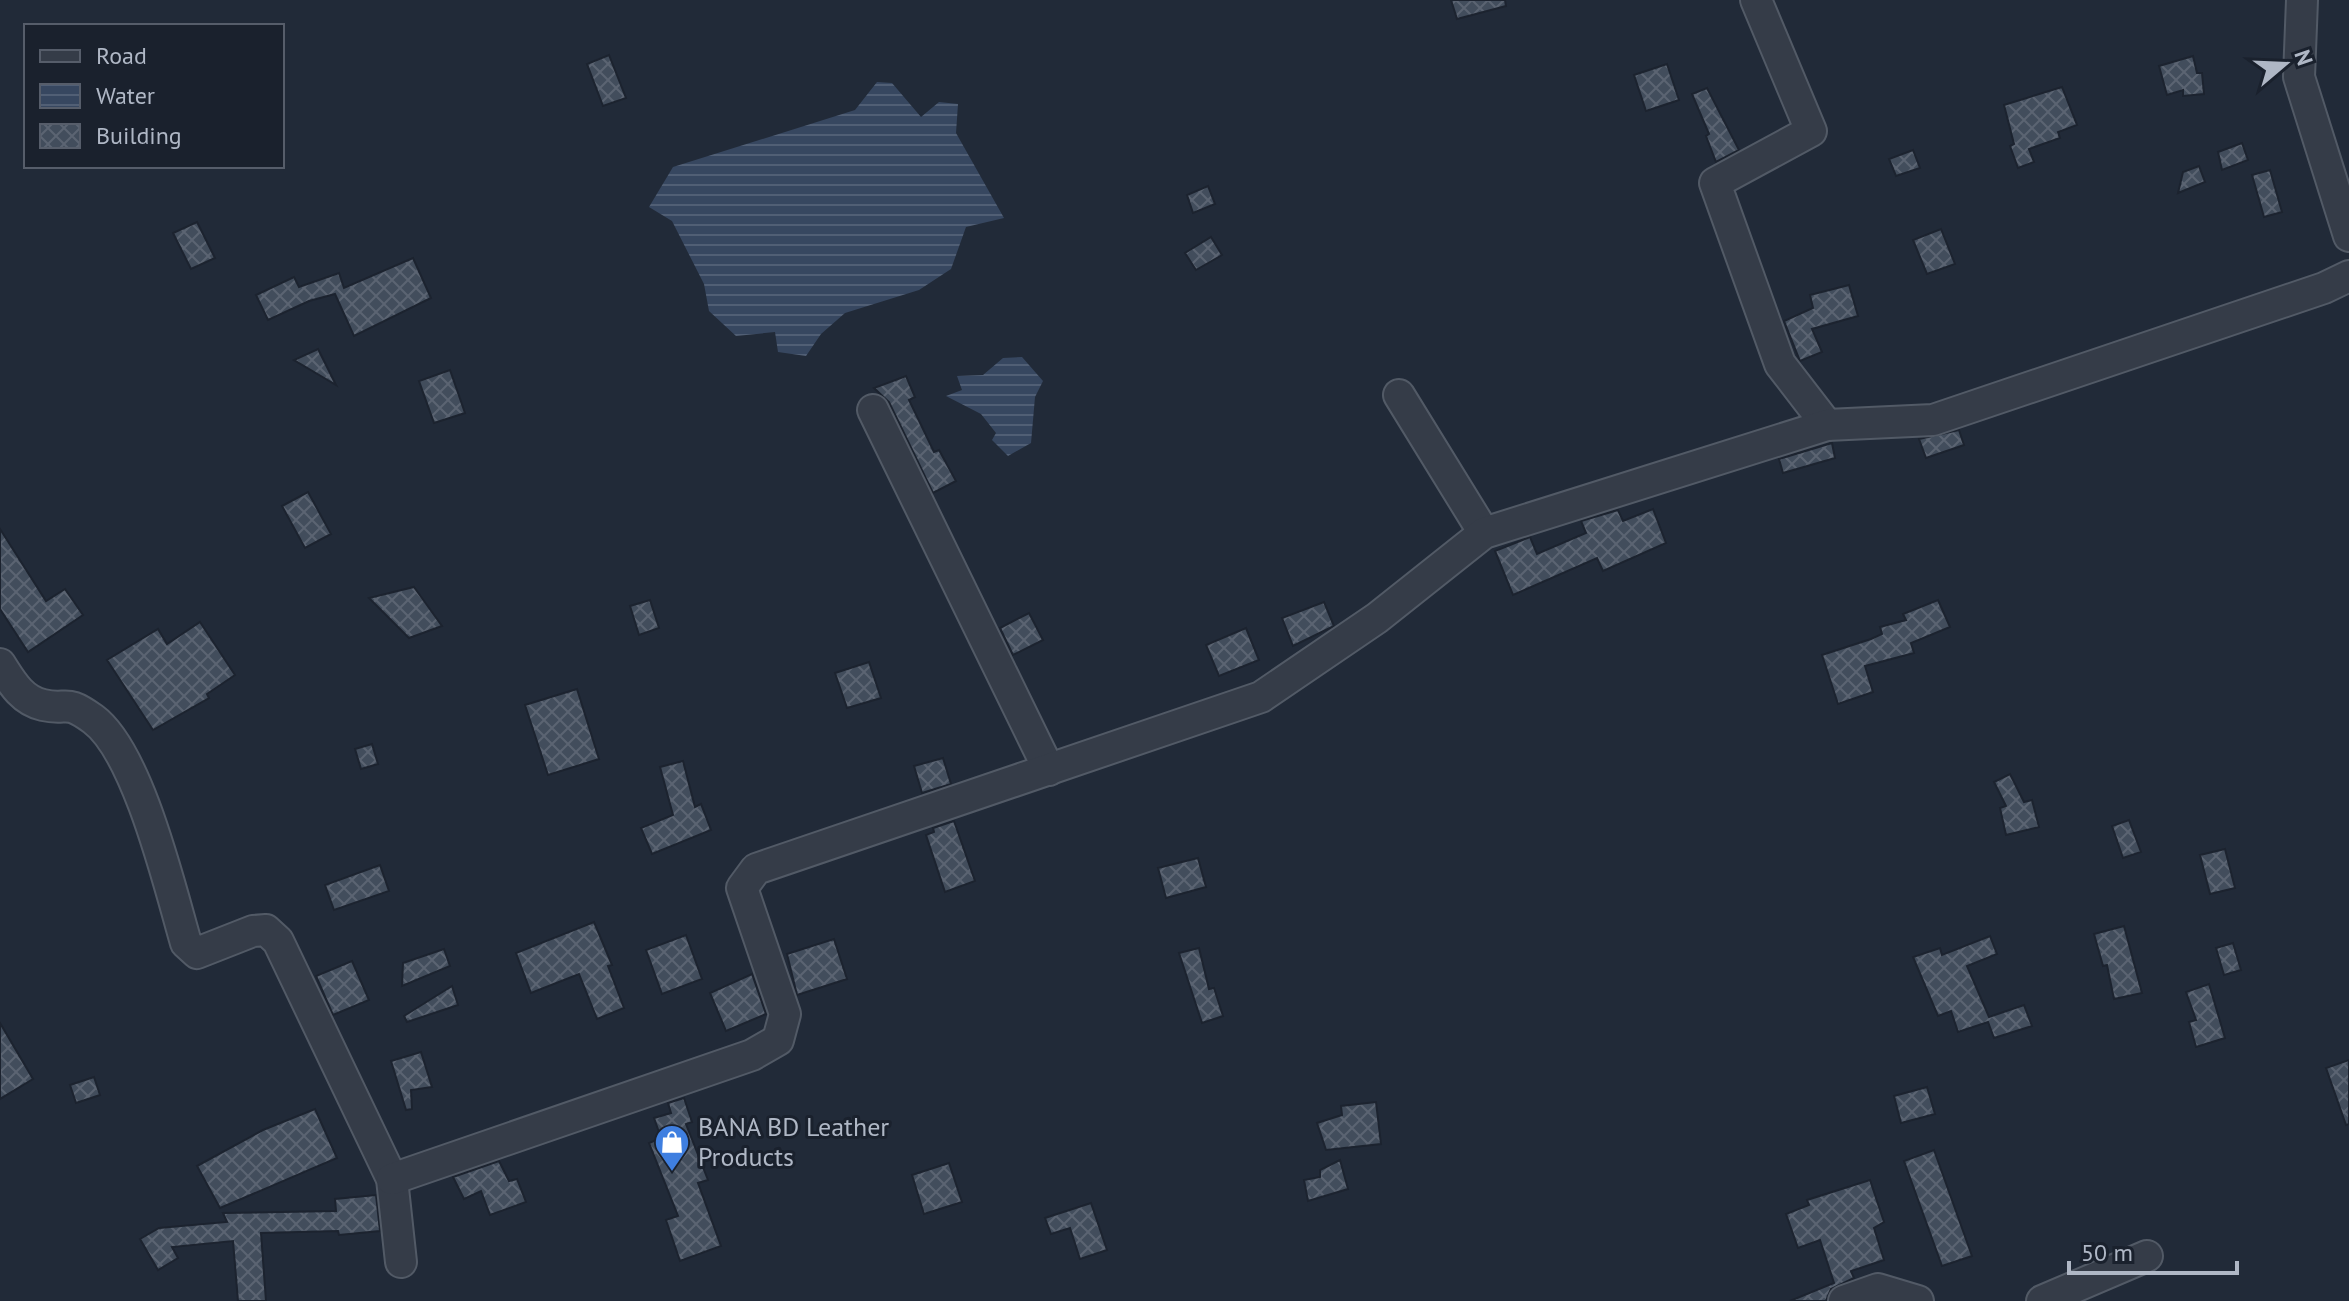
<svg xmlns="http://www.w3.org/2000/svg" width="2349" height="1301" font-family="'PT Sans',sans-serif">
<defs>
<pattern id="water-rules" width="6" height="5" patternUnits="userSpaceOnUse" patternTransform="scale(2)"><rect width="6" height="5" fill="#374760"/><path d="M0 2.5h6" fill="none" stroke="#515f75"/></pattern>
<pattern id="building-cross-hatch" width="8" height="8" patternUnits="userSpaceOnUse" patternTransform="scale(2)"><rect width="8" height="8" fill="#424d5c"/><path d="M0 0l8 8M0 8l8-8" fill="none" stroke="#5b6472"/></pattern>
</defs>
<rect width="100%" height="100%" fill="#212a38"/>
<g fill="url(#water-rules)">
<path d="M877,82L892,83L921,117L939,102L958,104L956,133L1004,218L966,227L951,269L919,290L845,313L821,334L806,356L778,352L775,332L736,336L709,311L704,284L672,221L649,207L673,167L855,110Z"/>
<path d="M1022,357L1043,381L1035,397L1031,443L1008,456L992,440L996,433L981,414L946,396L962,390L957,376L983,375L1003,358Z"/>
</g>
<g fill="url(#building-cross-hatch)" stroke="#1c232f" stroke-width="2">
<path d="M1451,0H1505L1506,6L1457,19Z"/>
<path d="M609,55L626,98L603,106L587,64Z"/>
<path d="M2193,56L2197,73H2202L2204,94L2183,96V90L2167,95L2159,66Z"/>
<path d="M1667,64L1679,100L1646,111L1634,75Z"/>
<path d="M2062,87L2077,125L2058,132L2060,138L2029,149L2034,162L2018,168L2010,146L2014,144L2004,105Z"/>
<path d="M1707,88L1739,150L1716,162L1706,136L1709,134L1692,94Z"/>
<path d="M2242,143L2248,160L2222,170L2218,152Z"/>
<path d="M1913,150L1920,168L1896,176L1889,159Z"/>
<path d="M2199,166L2205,182L2178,193L2183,172Z"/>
<path d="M2270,170L2282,212L2264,217L2252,175Z"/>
<path d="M1208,186L1215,204L1193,213L1187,195Z"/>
<path d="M197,222L215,258L191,269L173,233Z"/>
<path d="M1941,229L1955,264L1927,274L1913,240Z"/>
<path d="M1211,237L1222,255L1196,270L1185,253Z"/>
<path d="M413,258L431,298L354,336L335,294L309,301L268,320L256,295L294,277L299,287L339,273L344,288Z"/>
<path d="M1849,285L1858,316L1812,329L1822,352L1800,361L1784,321L1813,308L1810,295Z"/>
<path d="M318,349L336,385L294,360Z"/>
<path d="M450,370L465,413L434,423L419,381Z"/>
<path d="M906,376L915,397L909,400L934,452L939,450L956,481L933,493L889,402L874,388Z"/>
<path d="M1959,430L1964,445L1926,458L1919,439Z"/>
<path d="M1832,443L1835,458L1783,473L1779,459Z"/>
<path d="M308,492L331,534L305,548L282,506Z"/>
<path d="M1653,509L1666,543L1603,571L1597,558L1513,595L1495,551L1530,537L1537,554L1586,533L1581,521L1618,510L1623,521Z"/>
<path d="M0,529L46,601L65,589L83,615L28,652L0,609Z"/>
<path d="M414,587L442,626L409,638L369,598Z"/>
<path d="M650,600L659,628L639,635L630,606Z"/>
<path d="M1938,600L1950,627L1911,643L1914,653L1865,666L1873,692L1838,704L1822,655L1871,639L1882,634L1880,627L1906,620L1903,614Z"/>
<path d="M1324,602L1334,626L1293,646L1282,618Z"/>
<path d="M1029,613L1043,640L1013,655L1000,628Z"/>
<path d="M200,622L235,675L207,694L209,698L153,730L107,660L158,629L167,644Z"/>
<path d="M1246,628L1259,660L1219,676L1206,645Z"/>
<path d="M869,662L881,698L847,708L835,673Z"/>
<path d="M577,689L599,759L548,775L525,705Z"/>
<path d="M372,744L378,764L361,769L355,749Z"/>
<path d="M943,758L951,784L922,793L914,766Z"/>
<path d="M683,761L695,807L701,804L711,830L652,854L641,828L673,815L660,767Z"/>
<path d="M2010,774L2024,802L2032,800L2039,827L2006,835L2000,808L2006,806L1994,782Z"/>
<path d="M2129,820L2141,852L2123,858L2112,826Z"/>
<path d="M954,821L975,881L945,892L926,835L934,832L933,828Z"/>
<path d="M2225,849L2235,888L2210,894L2200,855Z"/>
<path d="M1198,858L1206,887L1166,898L1158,868Z"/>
<path d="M380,865L389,891L334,910L325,885Z"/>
<path d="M594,922L612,965L608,966L624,1008L597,1019L579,974L531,993L516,953Z"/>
<path d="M2124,926L2142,993L2114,999L2107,965L2103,966L2094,934Z"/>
<path d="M686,935L702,979L662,994L646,950Z"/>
<path d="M1990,936L1997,954L1967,966L1989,1017L2024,1005L2032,1026L1994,1038L1988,1022L1958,1032L1951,1011L1938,1016L1913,957L1940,948L1942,955Z"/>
<path d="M834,939L847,979L797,995L787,954Z"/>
<path d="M2233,943L2241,970L2224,975L2216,948Z"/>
<path d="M1199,948L1209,989L1214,988L1223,1016L1202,1023L1179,953Z"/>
<path d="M444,949L450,966L402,986L403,963Z"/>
<path d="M352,961L369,1000L333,1015L316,976Z"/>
<path d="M752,974L766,1014L726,1031L710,993Z"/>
<path d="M2209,984L2225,1038L2196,1047L2189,1022L2196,1020L2186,992Z"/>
<path d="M452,986L458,1005L407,1022L404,1016Z"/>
<path d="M0,1023L33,1079L0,1099Z"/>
<path d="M421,1052L432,1087L411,1090L412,1109L406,1110L391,1061Z"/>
<path d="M2349,1060V1124L2346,1125L2326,1068Z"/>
<path d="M94,1077L100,1095L76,1103L70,1085Z"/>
<path d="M1927,1087L1935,1114L1901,1123L1894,1096Z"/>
<path d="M684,1098L692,1122L686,1124L708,1180L698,1183L721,1246L680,1261L666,1220L678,1216L649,1143L661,1138L654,1118L671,1113L668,1103Z"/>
<path d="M1376,1102L1381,1144L1326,1150L1317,1123L1342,1115L1341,1106Z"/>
<path d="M315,1109L337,1158L220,1208L197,1166L263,1130Z"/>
<path d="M1934,1150L1972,1256L1942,1266L1904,1161Z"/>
<path d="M1340,1160L1348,1189L1308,1201L1304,1180L1320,1177V1170Z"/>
<path d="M499,1161L509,1181L517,1179L526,1202L490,1215L481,1191L464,1199L453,1177Z"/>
<path d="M949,1163L962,1202L924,1214L912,1175Z"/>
<path d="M1870,1180L1884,1222L1874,1228L1884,1260L1851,1271L1854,1278L1831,1289L1826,1301H1790L1834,1283L1820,1240L1798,1248L1786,1214L1809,1205L1807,1200Z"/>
<path d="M376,1195L380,1231L339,1235L338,1231L261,1233L266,1301H238L233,1241L172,1247L178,1258L158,1270L140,1239L159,1228L227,1222L223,1213L336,1211L335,1199Z"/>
<path d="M1091,1203L1107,1250L1080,1259L1070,1228L1051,1234L1045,1218Z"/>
</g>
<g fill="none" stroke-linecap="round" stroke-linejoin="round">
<g stroke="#525a66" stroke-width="34">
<g id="minor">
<path d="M1756,0L1811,131L1715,183L1780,364L1827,425"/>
<path d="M2302,0L2299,77L2349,236"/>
<path d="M1399,395L1484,533"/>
<path d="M873,410L1049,770"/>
<path d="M0,664C11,681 21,700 43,705C69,711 64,698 93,719C138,752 170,888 186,943L197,953L253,931L266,930L278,941L392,1179L401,1262"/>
<path d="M392,1179L752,1055L778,1040L785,1014L742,888L756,869L1261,697L1377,618L1484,533L1827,425L1933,420L2324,288L2349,276"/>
<path d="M1844,1301L1878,1289L1918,1301"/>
<path d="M2042,1301L2147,1256"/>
</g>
</g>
<use href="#minor" stroke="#353c48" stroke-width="30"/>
</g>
<defs>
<g id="shop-pin" transform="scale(1.8)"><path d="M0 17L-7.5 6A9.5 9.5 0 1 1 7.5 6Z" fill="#3f7fe0" stroke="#1a212d"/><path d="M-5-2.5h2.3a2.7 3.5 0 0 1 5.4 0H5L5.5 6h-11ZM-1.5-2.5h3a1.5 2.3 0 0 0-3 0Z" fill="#fff"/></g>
</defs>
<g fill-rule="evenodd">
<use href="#shop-pin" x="672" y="1142"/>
</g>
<g text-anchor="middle" stroke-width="6" stroke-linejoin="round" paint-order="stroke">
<g font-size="26" fill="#afb7c5" stroke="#1a212d" text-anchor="start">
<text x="698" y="1136">BANA BD Leather<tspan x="698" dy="30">Products</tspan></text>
</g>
</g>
<rect x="24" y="24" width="260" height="144" fill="#1a212d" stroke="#565d6a" stroke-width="2"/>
<rect x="40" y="50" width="40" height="12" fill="#353c48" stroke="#565d6a" stroke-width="2"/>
<text x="96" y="64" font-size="24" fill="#afb7c5">Road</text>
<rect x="40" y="84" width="40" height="24" fill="url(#water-rules)" stroke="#565d6a" stroke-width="2"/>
<text x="96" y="104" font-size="24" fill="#afb7c5">Water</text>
<rect x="40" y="124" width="40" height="24" fill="url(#building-cross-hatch)" stroke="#565d6a" stroke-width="2"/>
<text x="96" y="144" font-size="24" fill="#afb7c5">Building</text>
<g transform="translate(2285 64) rotate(71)" stroke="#1a212d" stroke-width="6" paint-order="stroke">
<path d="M0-6L14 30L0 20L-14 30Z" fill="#afb7c5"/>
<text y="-12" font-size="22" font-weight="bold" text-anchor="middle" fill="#afb7c5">N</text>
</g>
<path d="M2069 1261v12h168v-12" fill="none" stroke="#afb7c5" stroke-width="4"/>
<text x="2081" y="1261" font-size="24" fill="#afb7c5" stroke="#1a212d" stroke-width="6" paint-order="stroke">50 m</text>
</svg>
